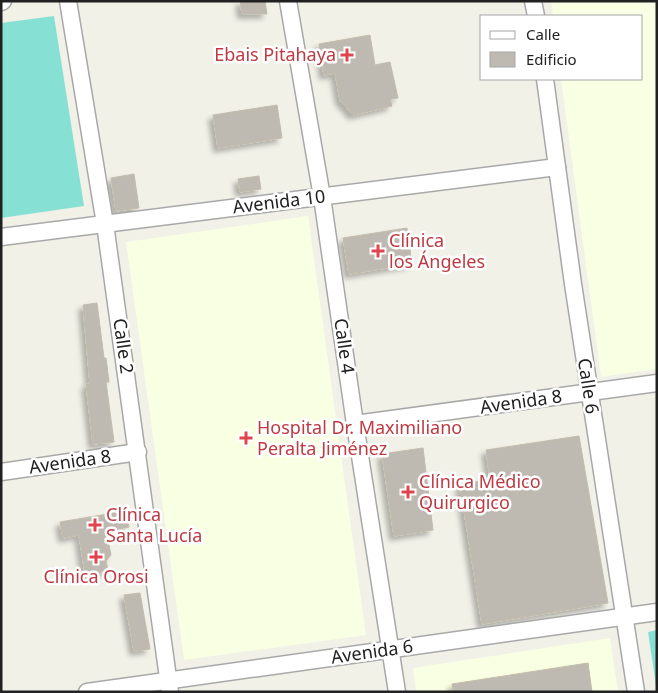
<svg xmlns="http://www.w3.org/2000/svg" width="658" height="693" font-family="'Noto Sans',sans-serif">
<defs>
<filter id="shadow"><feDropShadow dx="-4.5" dy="4.5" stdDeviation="2.5" flood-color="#0004"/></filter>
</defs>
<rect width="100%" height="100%" fill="#f1f1e8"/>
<g fill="#f8ffe3">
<path d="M551,1H657V369L601,377L561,79H642V16H553Z"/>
<path d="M308,216L366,635L184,660L126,242Z"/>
<path d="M610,638L618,692H416L413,668Z"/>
</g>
<g fill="#86e1d4">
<path d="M54,16L84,206L1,218V23Z"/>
<path d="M657,630V692L648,632Z"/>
</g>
<g fill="#bebab1" stroke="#c4bcaa" filter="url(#shadow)">
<path d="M240,1H265L267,14H242Z"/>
<path d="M370,35L375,65L390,62L398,98L390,99L392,106L353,115L340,100L335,73L324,75L319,44Z"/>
<path d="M277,105L282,138L218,148L213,115Z"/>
<path d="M134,174L139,208L116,211L111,178Z"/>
<path d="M259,176L261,189L240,192L238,179Z"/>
<path d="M407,228L412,264L349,274L343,238Z"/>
<path d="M97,303L104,358H106L109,382H106L114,442L93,444L86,384H90L83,305Z"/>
<path d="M579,436L608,603L482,624L460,485L490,479L486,450Z"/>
<path d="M423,448L433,530L394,536L382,454Z"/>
<path d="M126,511L129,527L106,531L111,555L106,561L108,571L85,574L79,535L63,538L60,522Z"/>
<path d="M140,593L150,649L134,651L124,595Z"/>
<path d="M588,663L592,692H453L452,684Z"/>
</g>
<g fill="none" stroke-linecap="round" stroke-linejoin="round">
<g stroke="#a8a8a8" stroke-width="19">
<g id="minor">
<path d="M68,1L105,224L170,692"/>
<path d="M288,1L322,197L355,424L397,692"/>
<path d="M533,1L536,16"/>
<path d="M1,2L3,1"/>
<path d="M545,79L573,284L636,692"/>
<path d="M1,237L557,167"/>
<path d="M355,424L657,383"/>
<path d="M1,472L138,452"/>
<path d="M87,692L657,612"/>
</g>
</g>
<use href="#minor" stroke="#fff" stroke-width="16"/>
</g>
<g fill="#e0444e" stroke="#fff" stroke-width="2">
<path d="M344.5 47.5h5v5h5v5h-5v5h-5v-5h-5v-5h5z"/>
<path d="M375.5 243.5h5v5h5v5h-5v5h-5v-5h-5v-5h5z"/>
<path d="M243.5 430.5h5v5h5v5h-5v5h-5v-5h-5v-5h5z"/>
<path d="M405.5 484.5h5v5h5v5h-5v5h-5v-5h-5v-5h5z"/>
<path d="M92.5 517.5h5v5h5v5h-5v5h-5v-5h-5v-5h5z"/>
<path d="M93.5 549.5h5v5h5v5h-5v5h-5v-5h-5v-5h5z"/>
</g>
<g text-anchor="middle" stroke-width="5" stroke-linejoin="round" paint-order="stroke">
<g font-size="18" fill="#be3a42" stroke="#fff" text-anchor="start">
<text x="336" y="61" text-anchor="end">Ebais Pitahaya</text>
<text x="389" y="247">Clínica<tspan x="389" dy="21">los Ángeles</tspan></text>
<text x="257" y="434">Hospital Dr. Maximiliano<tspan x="257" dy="21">Peralta Jiménez</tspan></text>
<text x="419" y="488">Clínica Médico<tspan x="419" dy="21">Quirurgico</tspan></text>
<text x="106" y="521">Clínica<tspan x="106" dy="21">Santa Lucía</tspan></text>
<text x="96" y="583" text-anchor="middle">Clínica Orosi</text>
</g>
<g font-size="18" fill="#212121" stroke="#fff">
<text transform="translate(279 202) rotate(-7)" y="6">Avenida 10</text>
<text transform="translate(123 346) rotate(82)" y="6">Calle 2</text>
<text transform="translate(344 346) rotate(82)" y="6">Calle 4</text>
<text transform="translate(588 386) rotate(81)" y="6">Calle 6</text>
<text transform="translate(521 402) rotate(-8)" y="6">Avenida 8</text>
<text transform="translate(70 462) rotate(-8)" y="6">Avenida 8</text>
<text transform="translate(372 652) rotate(-8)" y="6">Avenida 6</text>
</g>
</g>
<rect width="658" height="693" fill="none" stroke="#212121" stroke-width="5"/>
<rect x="480" y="15" width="162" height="65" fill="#ffffff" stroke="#a6a6a6"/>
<rect x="490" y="31" width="25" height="8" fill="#ffffff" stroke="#a6a6a6"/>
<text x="526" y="40" font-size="15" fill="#212121">Calle</text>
<rect x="490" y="52" width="25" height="15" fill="#bebab1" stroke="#a6a6a6"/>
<text x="526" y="65" font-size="15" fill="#212121">Edificio</text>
</svg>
